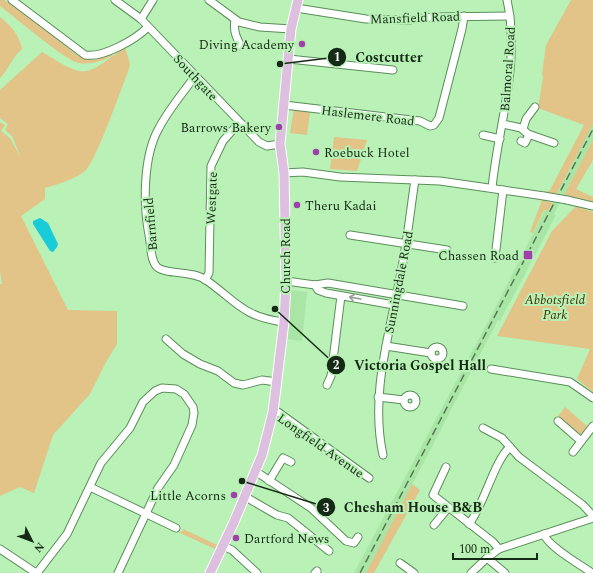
<svg xmlns="http://www.w3.org/2000/svg" width="593" height="573" font-family="Spectral,serif">
<rect width="100%" height="100%" fill="#b9f1b7"/>
<g fill="#a9e6a6">
<path d="M593,123V140L554,214L556,215L545,236L500,321L498,320L366,573H354L491,316L545,210L549,211Z"/>
<path d="M289,290L307,292L302,341L286,339Z"/>
</g>
<g fill="#e2c388">
<path d="M0,0H4L36,22L78,56L93,60L112,53V56C101,61 91,65 79,63C64,60 15,17 0,6Z"/>
<path d="M571,0H593V124L556,195L544,193L550,190L584,125L538,108L543,77L542,74L546,45Z"/>
<path d="M0,17C11,26 19,34 22,49C12,57 9,69 0,78Z"/>
<path d="M125,47L130,64L128,72C121,89 95,164 85,171C73,180 58,184 45,188V199L21,216L68,310L117,311V344L106,362L90,394L53,435L34,493L20,487L0,496V284H2L0,271V122L5,125L1,131L10,138L21,158L12,136L5,130L8,124L0,118V90L42,52C87,79 83,78 125,47Z"/>
<path d="M294,109L310,112L307,135L290,133Z"/>
<path d="M334,137L367,140L357,171L330,169Z"/>
<path d="M593,140V160L576,189L593,197V202L564,195Z"/>
<path d="M542,200L553,203L548,211L544,210L533,233L530,232Z"/>
<path d="M576,206L593,212V392L577,379L590,349L497,336L552,231Z"/>
<path d="M565,407L588,427L581,435L558,416Z"/>
<path d="M412,484L420,490L374,573H366Z"/>
<path d="M183,529L217,545L215,549L178,532H182Z"/>
</g>
<path fill="#1acbd8" d="M40,218L48,223L58,244L57,247L53,252L50,251L33,224V221Z"/>
<g fill="none" stroke-linecap="round" stroke-linejoin="round">
<g stroke="#5a8e59" stroke-width="9">
<g id="minor">
<path d="M12,0L85,55C103,58 135,40 148,27"/>
<path d="M115,0L141,19L259,142L267,146L280,144"/>
<path d="M209,0L239,22L260,27L291,29"/>
<path d="M296,8L366,19L409,20L434,17L510,16"/>
<path d="M141,19L153,0"/>
<path d="M235,20C233,30 236,37 241,46"/>
<path d="M289,59L393,70"/>
<path d="M195,76C183,93 169,109 159,128C143,156 143,204 149,235C151,244 150,260 157,267C166,275 191,270 206,280C237,302 243,317 284,322"/>
<path d="M284,105L420,121L430,126L434,125L439,118L462,29L464,16"/>
<path d="M503,124L521,128L528,134L554,143"/>
<path d="M523,129L526,119L535,107"/>
<path d="M483,135L500,139"/>
<path d="M521,141L525,143L529,135"/>
<path d="M284,173L303,172L340,177L440,181L544,196"/>
<path d="M492,188C498,126 521,63 507,0"/>
<path d="M567,200L593,206"/>
<path d="M350,235L447,250"/>
<path d="M495,258L503,190"/>
<path d="M205,280L209,273L211,166L223,141L239,123"/>
<path d="M286,281L315,285L328,283L463,306"/>
<path d="M315,285L318,290L326,293L394,305"/>
<path d="M166,339L183,354L200,364L218,371L234,383L243,385L262,380L277,382"/>
<path d="M386,346L431,353"/>
<circle cx="437" cy="353" r="6"/>
<path d="M491,369L570,382L593,398"/>
<path d="M327,385L331,376L341,296"/>
<circle cx="410" cy="401" r="6"/>
<path d="M378,397L404,400"/>
<path d="M273,412H278L369,478"/>
<path d="M558,421L581,441"/>
<path d="M483,428L502,438L519,457L583,505L593,516"/>
<path d="M573,452L593,426"/>
<path d="M383,455C370,395 389,336 400,277C407,245 410,212 415,180"/>
<path d="M446,467L433,495L493,542L499,549"/>
<path d="M255,471L311,508L346,541L354,543L358,537"/>
<path d="M269,481L283,458L291,462"/>
<path d="M90,487L176,528"/>
<path d="M244,496L277,515L288,518L329,551"/>
<path d="M469,524C484,505 494,461 510,447"/>
<path d="M434,525L448,508"/>
<path d="M544,534C547,546 581,565 592,573"/>
<path d="M223,546L232,550L257,573"/>
<path d="M0,549L36,573"/>
<path d="M487,558L505,573"/>
<path d="M400,563L414,573"/>
<path d="M37,573L67,534L101,463L130,428L143,402L155,391L162,388L176,389L184,394L193,407L194,413L192,425L174,465L158,488L118,573"/>
<path d="M315,573L317,571"/>
<path d="M471,573L487,558L499,549L593,518"/>
</g>
</g>
<g stroke="#fff" stroke-width="11">
<path id="major" d="M210,573L234,522L262,455L273,412L284,322L286,281L284,173L280,144L291,29L298,0"/>
</g>
<use href="#minor" stroke="#fff" stroke-width="7"/>
<use href="#major" stroke="#ddbfe0" stroke-width="9"/>
<path stroke="#557753" stroke-width="1.5" stroke-dasharray="8 4" stroke-linecap="butt" d="M360,573L593,129"/>
<g stroke="#5a8e59" stroke-width="9" stroke-linecap="butt">
<path id="minor-bridge" d="M544,196L567,200"/>
</g>
<use href="#minor-bridge" stroke="#fff" stroke-width="7"/>
</g>
<defs><path id="oneway-shaft" d="M-6 0H5M1.5-3L5.5 0L1.5 3" fill="none" stroke-width="1.6" stroke-linecap="round" stroke-linejoin="round"/></defs>
<use stroke="#969f95" href="#oneway-shaft" transform="translate(355 298) rotate(-170)"/>
<g fill="#9e40a9" stroke="#b9f1b7" stroke-width="1.5">
<circle cx="302" cy="44" r="4"/>
<circle cx="279" cy="127" r="4"/>
<circle cx="316" cy="152" r="4"/>
<circle cx="297" cy="205" r="4"/>
<rect x="523" y="250" width="10" height="10" rx="2"/>
<circle cx="234" cy="495" r="4"/>
<circle cx="236" cy="538" r="4"/>
</g>
<g text-anchor="middle" stroke-width="4" stroke-linejoin="round" paint-order="stroke">
<g font-size="13" fill="#152a14" stroke="#b9f1b7">
<text transform="translate(415 17) rotate(-2)" y="5">Mansfield Road</text>
<text transform="translate(507 69) rotate(-86)" y="5">Balmoral Road</text>
<text transform="translate(196 77) rotate(47)" y="5">Southgate</text>
<text transform="translate(368 115) rotate(7)" y="5">Haslemere Road</text>
<text transform="translate(211 198) rotate(-88)" y="5">Westgate</text>
<text transform="translate(150 224) rotate(-95)" y="5">Barnfield</text>
<text transform="translate(285 256) rotate(-90)" y="5">Church Road</text>
<text transform="translate(398 282) rotate(-79)" y="5">Sunningdale Road</text>
<text transform="translate(321 445) rotate(35)" y="5">Longfield Avenue</text>
</g>
<g font-size="13" fill="#152a14" stroke="#b9f1b7" text-anchor="end">
<text x="294" y="49">Diving Academy</text>
<text x="271" y="132">Barrows Bakery</text>
<text x="324" y="157" text-anchor="start">Roebuck Hotel</text>
<text x="305" y="210" text-anchor="start">Theru Kadai</text>
<text x="519" y="260">Chassen Road</text>
<text x="226" y="500">Little Acorns</text>
<text x="244" y="543" text-anchor="start">Dartford News</text>
</g>
<g font-size="13" font-style="italic" fill="#423003" stroke="#b9f1b7">
<text x="555" y="304">Abbotsfield<tspan x="555" dy="15">Park</tspan></text>
</g>
</g>
<path fill="none" stroke="#152a14" stroke-width="1.5" d="M280 64L337 57M275 309L336 365M242 481L326 507"/>
<g fill="#152a14" stroke="#b9f1b7" stroke-width="1.5">
<circle cx="280" cy="64" r="4"/>
<circle cx="275" cy="309" r="4"/>
<circle cx="242" cy="481" r="4"/>
<circle cx="337" cy="57" r="10"/>
<circle cx="336" cy="365" r="10"/>
<circle cx="326" cy="507" r="10"/>
</g>
<g font-size="12" text-anchor="middle" font-weight="bold" fill="#fff">
<text x="337" y="61">1</text>
<text x="336" y="369">2</text>
<text x="326" y="512">3</text>
</g>
<g font-size="14" text-anchor="middle" font-weight="bold" fill="#152a14" stroke="#b9f1b7" stroke-width="4" stroke-linejoin="round" paint-order="stroke">
<text x="389" y="62">Costcutter</text>
<text x="420" y="370">Victoria Gospel Hall</text>
<text x="413" y="512">Chesham House B&amp;B</text>
</g>
<g transform="translate(32 541) rotate(132)" stroke="#b9f1b7" stroke-width="3" paint-order="stroke">
<path d="M0-3L7 15L0 10L-7 15Z" fill="#152a14"/>
<text y="-6" font-size="11" font-weight="bold" text-anchor="middle" fill="#152a14">N</text>
</g>
<path d="M453 553v6h84v-6" fill="none" stroke="#152a14" stroke-width="2"/>
<text x="459" y="553" font-size="12" fill="#152a14" stroke="#b9f1b7" stroke-width="3" paint-order="stroke">100 m</text>
</svg>
